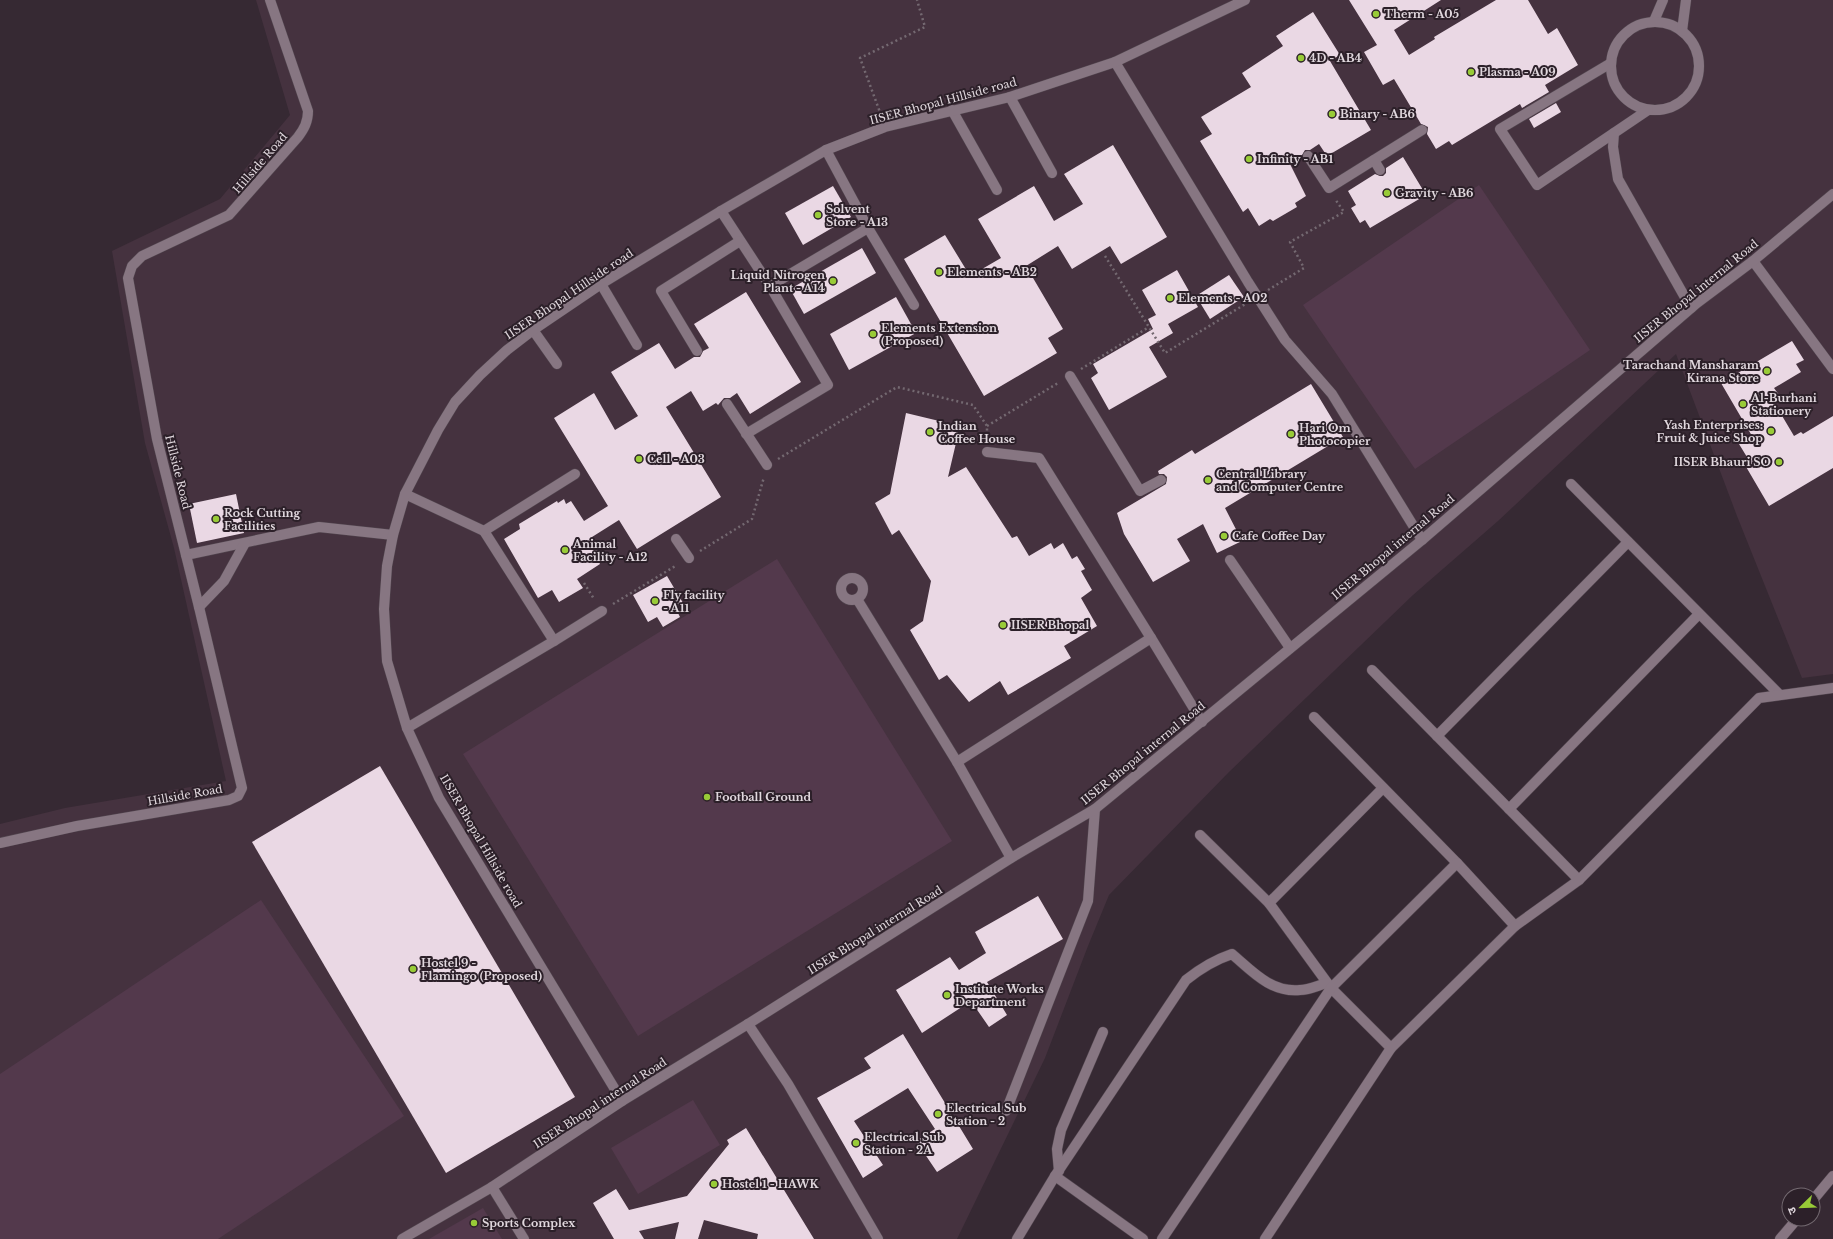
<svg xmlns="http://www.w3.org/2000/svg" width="1833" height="1239" font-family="'Libre Baskerville','Noto Sans Devanagari',serif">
<rect width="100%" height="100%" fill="#362933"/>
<path fill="#45323f" d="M256,0H1833V674L1802,678L1737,516L1676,354L1498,521L1413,595L1229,772L1109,895L1088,946L1045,1058L957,1239H0V824L65,808L226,781L174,548L145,443L112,251L220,199L290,115Z"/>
<g fill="#53394c">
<path d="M1479,185L1590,350L1415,469L1303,305Z"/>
<path d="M777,559L952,841L638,1036L463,754Z"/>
<path d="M261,900L404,1116L218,1239H0V1074Z"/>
<path d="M693,1100L720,1145L638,1194L611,1148Z"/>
<path d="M483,1208L502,1239H429Z"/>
</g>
<g fill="#ead8e4">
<path d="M1349,0H1441L1394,30L1409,55L1435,39L1434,37L1496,0H1528L1548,34L1557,28L1578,65L1545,85L1549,92L1522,108L1520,104L1452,145L1449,141L1436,149L1427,134L1428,127L1421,124L1394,79L1383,85L1364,52L1377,45Z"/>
<path d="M1313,12L1340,55L1330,61L1371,130L1327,156L1319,144L1310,150H1305L1302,155L1289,162L1306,196L1295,203L1297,207L1273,221L1270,219L1259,226L1248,208L1243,212L1200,141L1212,134L1201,117L1251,87L1242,73L1283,46L1276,36Z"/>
<path d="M1556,103L1561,112L1534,128L1529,119Z"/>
<path d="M1113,145L1167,237L1121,264L1110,246L1072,269L1058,246L1026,266L1063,329L1048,338L1057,353L984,396L904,259L945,235L970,276L1001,258L978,219L1034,186L1054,221L1083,204L1064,174Z"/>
<path d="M1403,157L1426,195L1370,228L1365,220L1360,223L1351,208L1356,205L1348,191L1375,174L1380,176H1383L1386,173V168Z"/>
<path d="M833,186L851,217L803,245L785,213Z"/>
<path d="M862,248L876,273L804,314L790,289Z"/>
<path d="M1177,270L1198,307L1168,324L1173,333L1149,347L1167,377L1109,410L1091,378L1098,373L1093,364L1153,329L1148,319L1156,315L1142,290Z"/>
<path d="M1229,275L1244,297L1210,319L1196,296Z"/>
<path d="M746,292L801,382L750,414L737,393L730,398H724L718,405L716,403L703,411L691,391L666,407L721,497L637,549L619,520L592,537L603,555L597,558L600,564L577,579L583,588L559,602L552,590L538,598L504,539L520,529L519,524L557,501L558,503L564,499L566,504L571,501L584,521L608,506L554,418L594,393L615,430L638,416L611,372L659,343L675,369L694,357H700L703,351L709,348L694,324Z"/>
<path d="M896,297L916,333L849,370L830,334Z"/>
<path d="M1792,341L1804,360L1796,364L1801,372L1774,388L1779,395L1772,399L1794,436L1801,432L1803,434L1833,416V468L1769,506L1745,465L1750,462L1739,444L1752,436L1721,383Z"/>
<path d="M1311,384L1343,437L1225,508L1242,541L1217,553L1203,524L1177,539L1190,561L1153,582L1124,534L1117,513L1166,484L1167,477L1164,474H1159L1158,471L1192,450L1195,454Z"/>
<path d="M906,413L960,426L948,477L966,467L1012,538L1017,536L1029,556L1051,543L1054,549L1063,543L1072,559L1077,556L1085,569L1081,571L1092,590L1081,598L1097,626L1064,646L1071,658L1008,695L1000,681L969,702L947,675L939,680L910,630L923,621L931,581L899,530L892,535L875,503L890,494Z"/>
<path d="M236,494L244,533L197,543L189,504Z"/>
<path d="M667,576L683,603L675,607L680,617L663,627L657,617L648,622L633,595Z"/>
<path d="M380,766L575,1097L446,1173L252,842Z"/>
<path d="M1038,896L1063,939L987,982L1007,1015L989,1027L971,1001L922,1033L896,990L950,957L959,970L986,953L975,932Z"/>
<path d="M903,1034L973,1149L937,1172L916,1141L935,1129L908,1088L854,1121L883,1165L863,1178L817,1098L871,1068L864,1058Z"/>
<path d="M746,1128L814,1239H757L758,1234L704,1220L698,1239H675L679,1222L639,1231L644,1239H614L593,1203L616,1189L629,1210L687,1196L729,1144L727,1140Z"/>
</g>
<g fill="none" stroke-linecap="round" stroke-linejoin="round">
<g stroke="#51454e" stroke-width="11">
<g id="minor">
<path d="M1654,21L1663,0"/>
<circle cx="1655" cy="66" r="44"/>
<path d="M1682,31L1686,0"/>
<path d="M1115,62L1248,282L1285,340L1332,394L1422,540"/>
<path d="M1611,63L1500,129L1537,185L1648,110"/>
<path d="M1010,97L1052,173"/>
<path d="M952,110L997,190"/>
<path d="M1614,133L1613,147L1618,179L1691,308"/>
<path d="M826,150L868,228L914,305"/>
<path d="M1308,156L1329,188L1422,130"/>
<path d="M1374,160L1380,170"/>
<path d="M721,211L770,286L828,385L746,434"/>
<path d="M1753,261L1833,369"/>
<path d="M601,284L637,345"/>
<path d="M770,286L868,228"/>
<path d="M533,330L557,364"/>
<path d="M697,351L661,291L740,241"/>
<path d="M1070,376L1140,491L1161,480"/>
<path d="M727,404L767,465"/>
<path d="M987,452L1039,458L1151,638L1202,722"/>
<path d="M1571,484L1779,694"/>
<path d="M405,494L484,531L554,641L407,728"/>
<path d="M484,531L575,474"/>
<path d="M676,539L689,558"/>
<path d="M186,555L319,527L393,535"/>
<path d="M1230,560L1290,648"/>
<circle cx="852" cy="589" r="11"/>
<path d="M857,599L957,762L1011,858"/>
<path d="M199,607L224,581L245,543"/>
<path d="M554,641L602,611"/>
<path d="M1372,670L1579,880"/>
<path d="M1314,717L1457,863L1515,926"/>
<path d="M1437,736L1628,542"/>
<path d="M957,762L1151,638"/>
<path d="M1509,809L1699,614"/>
<path d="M1200,835L1269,903L1331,988L1391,1048"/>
<path d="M0,843L77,826L229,800L238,796L242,788L199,607L157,439L128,278L132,266L142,256L229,215L298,137C304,129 308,122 308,111L270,0"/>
<path d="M1269,903L1383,788"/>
<path d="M748,1024L788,1084L878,1239"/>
<path d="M622,1101L439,798L407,728L387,661L384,609L387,566L393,535L405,494L438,430L455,402L480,375L507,350L533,330L601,284L721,211L826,150L885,127L1010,97L1115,62L1245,0"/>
<path d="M1006,1111L1088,901L1095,809"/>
<path d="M1059,1171L1057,1149L1061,1130L1103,1032"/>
<path d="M1055,1176L1143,1239"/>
<path d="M492,1187L524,1239"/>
<path d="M1813,1200L1833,1176"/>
<path d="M402,1239L492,1187L622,1101L748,1024L1011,858L1095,809L1422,540L1697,303L1753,261L1833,194"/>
<path d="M1017,1239L1055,1176L1186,980C1201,968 1214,960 1232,954C1252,971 1271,993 1300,990C1309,990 1319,985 1327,983"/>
<path d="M1162,1239L1331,988L1457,863"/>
<path d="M1265,1239L1391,1048L1515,926L1579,880L1759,698L1833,688"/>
<path d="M1780,1239L1797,1219"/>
</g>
</g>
<g stroke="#746971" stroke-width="2.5" stroke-dasharray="2 3" stroke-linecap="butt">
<path d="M881,115L860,58L925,27L917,0"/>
<path d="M1105,256L1165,353L1247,303"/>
<path d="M1268,290L1304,268L1290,242L1344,212L1335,199"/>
<path d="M1081,369L1149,327"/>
<path d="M987,426L1058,383"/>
<path d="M778,459L897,387L973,405L987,426V439"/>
<path d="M700,551L752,519L764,477"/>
<path d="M584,583L594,599"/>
<path d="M613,604L677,565"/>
</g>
<use href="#minor" stroke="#877682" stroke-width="10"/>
</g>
<g fill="#98cb37" stroke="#2c2029" stroke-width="1.5">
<circle cx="1376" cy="14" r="4"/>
<circle cx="1301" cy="58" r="4"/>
<circle cx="1471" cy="72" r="4"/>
<circle cx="1332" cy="114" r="4"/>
<circle cx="1249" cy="159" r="4"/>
<circle cx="1387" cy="193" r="4"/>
<circle cx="818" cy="215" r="4"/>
<circle cx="939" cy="272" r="4"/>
<circle cx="833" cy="281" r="4"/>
<circle cx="1170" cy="298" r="4"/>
<circle cx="873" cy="334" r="4"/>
<circle cx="1767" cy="371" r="4"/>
<circle cx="1743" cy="404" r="4"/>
<circle cx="1771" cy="431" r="4"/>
<circle cx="930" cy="432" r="4"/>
<circle cx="1291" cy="434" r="4"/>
<circle cx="639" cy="459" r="4"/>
<circle cx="1779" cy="462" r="4"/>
<circle cx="1208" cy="480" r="4"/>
<circle cx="216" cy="519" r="4"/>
<circle cx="1224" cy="536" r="4"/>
<circle cx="565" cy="550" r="4"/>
<circle cx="655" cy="601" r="4"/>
<circle cx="1003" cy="625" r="4"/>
<circle cx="707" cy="797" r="4"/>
<circle cx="413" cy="969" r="4"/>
<circle cx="947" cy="995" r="4"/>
<circle cx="938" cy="1114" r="4"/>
<circle cx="856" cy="1143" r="4"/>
<circle cx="714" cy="1184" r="4"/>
<circle cx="474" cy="1223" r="4"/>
</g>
<g text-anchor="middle" stroke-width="4" stroke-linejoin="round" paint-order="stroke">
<g font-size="11" font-weight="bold" fill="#e1d8de" stroke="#2c2029" text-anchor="start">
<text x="1384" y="18">Therm - A05</text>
<text x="1309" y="62">4D - AB4</text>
<text x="1479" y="76">Plasma - A09</text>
<text x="1340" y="118">Binary - AB6</text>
<text x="1257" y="163">Infinity - AB1</text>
<text x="1395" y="197">Gravity - AB6</text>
<text x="826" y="213">Solvent<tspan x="826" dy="13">Store - A13</tspan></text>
<text x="947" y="276">Elements - AB2</text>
<text x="825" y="279" text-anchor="end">Liquid Nitrogen<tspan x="825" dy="13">Plant - A14</tspan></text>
<text x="1178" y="302">Elements - A02</text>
<text x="881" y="332">Elements Extension<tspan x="881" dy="13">(Proposed)</tspan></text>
<text x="1759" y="369" text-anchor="end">Tarachand Mansharam<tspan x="1759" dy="13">Kirana Store</tspan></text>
<text x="1751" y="402">Al-Burhani<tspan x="1751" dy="13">Stationery</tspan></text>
<text x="1763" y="429" text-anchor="end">Yash Enterprises:<tspan x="1763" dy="13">Fruit &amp; Juice Shop</tspan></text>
<text x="938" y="430">Indian<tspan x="938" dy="13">Coffee House</tspan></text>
<text x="1299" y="432">Hari Om<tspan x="1299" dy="13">Photocopier</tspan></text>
<text x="647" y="463">Cell - A03</text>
<text x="1771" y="466" text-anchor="end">IISER Bhauri SO</text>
<text x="1216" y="478">Central Library<tspan x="1216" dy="13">and Computer Centre</tspan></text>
<text x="224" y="517">Rock Cutting<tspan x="224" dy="13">Facilities</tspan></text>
<text x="1232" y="540">Cafe Coffee Day</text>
<text x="573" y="548">Animal<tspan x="573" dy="13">Facility - A12</tspan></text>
<text x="663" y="599">Fly facility<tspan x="663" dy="13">- A11</tspan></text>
<text x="1011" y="629">IISER Bhopal</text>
<text x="715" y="801">Football Ground</text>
<text x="421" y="967">Hostel 9 -<tspan x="421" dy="13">Flamingo (Proposed)</tspan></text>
<text x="955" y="993">Institute Works<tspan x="955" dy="13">Department</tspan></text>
<text x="946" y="1112">Electrical Sub<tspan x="946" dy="13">Station - 2</tspan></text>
<text x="864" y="1141">Electrical Sub<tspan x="864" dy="13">Station - 2A</tspan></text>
<text x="722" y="1188">Hostel 1 - HAWK</text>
<text x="482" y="1227">Sports Complex</text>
</g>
<g font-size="11" fill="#e1d8de" stroke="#2c2029">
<text transform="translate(943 101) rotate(-15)" y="4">IISER Bhopal Hillside road</text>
<text transform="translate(260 163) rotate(-49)" y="4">Hillside Road</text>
<text transform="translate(1696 291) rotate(-39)" y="4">IISER Bhopal internal Road</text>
<text transform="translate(569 294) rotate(-34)" y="4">IISER Bhopal Hillside road</text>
<text transform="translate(178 472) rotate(76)" y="4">Hillside Road</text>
<text transform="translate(1393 547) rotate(-40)" y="4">IISER Bhopal internal Road</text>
<text transform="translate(1143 753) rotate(-39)" y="4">IISER Bhopal internal Road</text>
<text transform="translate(185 795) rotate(-10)" y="4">Hillside Road</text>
<text transform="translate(481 841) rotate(60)" y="4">IISER Bhopal Hillside road</text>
<text transform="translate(875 930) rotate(-32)" y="4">IISER Bhopal internal Road</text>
<text transform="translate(600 1103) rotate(-33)" y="4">IISER Bhopal internal Road</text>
</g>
</g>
<g transform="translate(1801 1207) rotate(247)"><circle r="19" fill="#2c2029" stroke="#746a71"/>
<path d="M0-3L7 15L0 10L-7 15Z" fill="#98cb37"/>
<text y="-6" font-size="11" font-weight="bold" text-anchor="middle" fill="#e1d8de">उ</text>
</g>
</svg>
